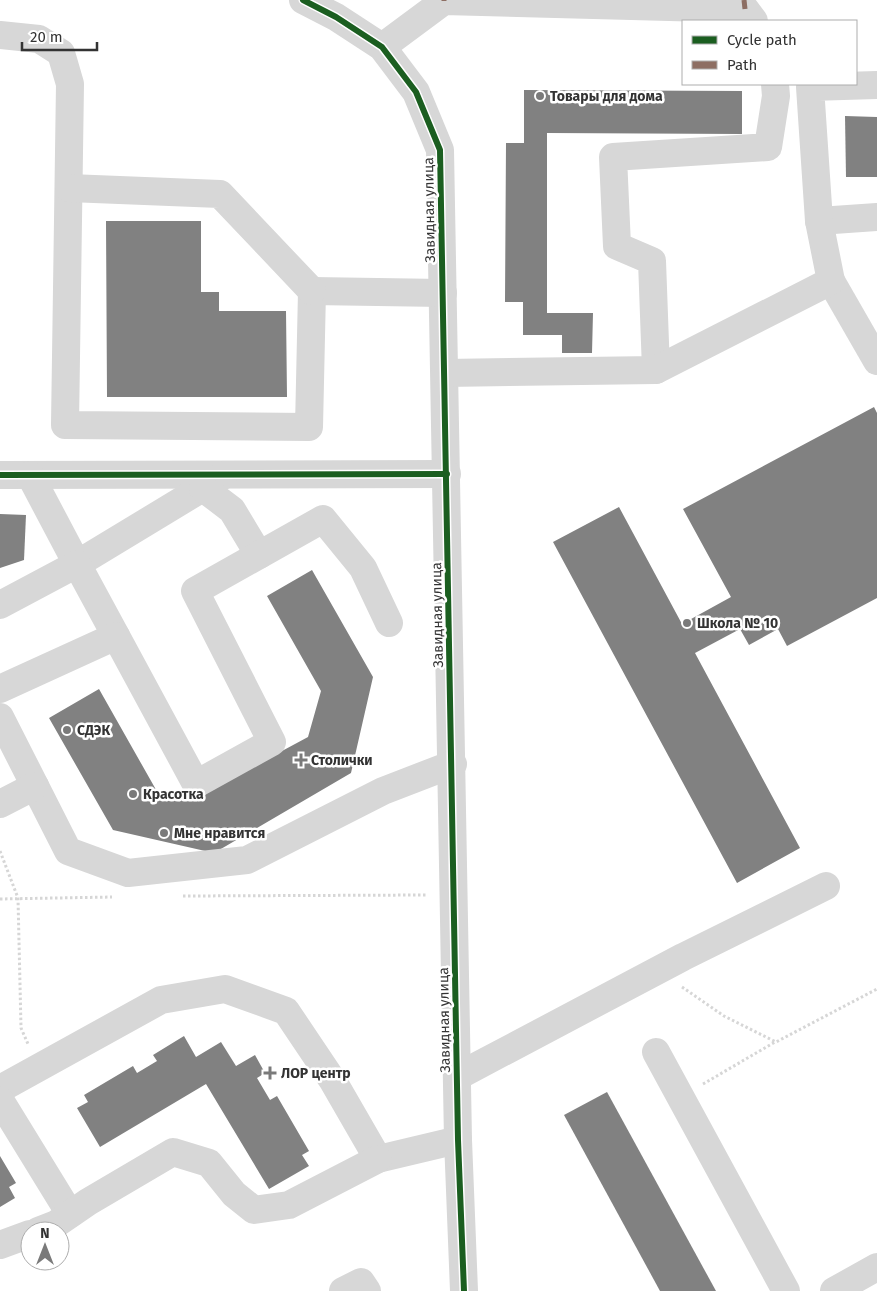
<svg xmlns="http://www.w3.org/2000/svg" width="877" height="1291" font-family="'Fira Sans',sans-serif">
<rect width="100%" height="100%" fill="#fff"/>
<g fill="#818181">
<path d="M524,90L742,91V134L547,133V313H593L592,353H562V335H523V302H505L506,143H524Z"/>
<path d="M845,116L877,117V177H846Z"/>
<path d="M106,221H201V292H219V311H286L287,397H107Z"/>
<path d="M874,407L877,413V598L787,646L778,629L749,645L740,629L695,653L800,848L737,883L553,542L619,507L682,624L731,597L683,509Z"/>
<path d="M0,514L26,515L24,560L0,568Z"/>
<path d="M312,570L373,677L351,773L214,853L113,830L49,718L99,689L159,795L189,801L308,737L321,691L267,596Z"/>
<path d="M184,1036L196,1057L221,1042L236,1066L255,1055L265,1073L257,1078L270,1100L277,1096L309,1151L302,1155L309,1166L269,1189L206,1084L100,1147L77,1108L88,1102L84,1095L133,1066L137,1073L157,1061L153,1055Z"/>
<path d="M607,1092L716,1291H660L564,1115Z"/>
<path d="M0,1156L16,1183L9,1187L15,1198L0,1207Z"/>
</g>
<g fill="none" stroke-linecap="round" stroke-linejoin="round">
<g stroke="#d6d6d6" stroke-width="3" stroke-dasharray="2.5 2.5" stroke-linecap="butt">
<path d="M0,851L18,898L21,1028L28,1044"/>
<path d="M183,896L427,895"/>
<path d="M0,899L112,897"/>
<path d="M682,987L724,1016L776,1042L877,989"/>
<path d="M703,1084L775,1042"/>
</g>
<g stroke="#d7d7d7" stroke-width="28">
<path d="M303,0L336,17L382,47L416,92L440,150L458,1140L464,1291"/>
<path d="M0,35L39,39L61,53L70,84L65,425L309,427L312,291L443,293"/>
<path d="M382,47L444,1L745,9L754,21"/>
<path d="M69,188L220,194L312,291"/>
<path d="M819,221L877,217"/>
<path d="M831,281L877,361"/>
<path d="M656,370L652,261L617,246L613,157L768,147L776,96L775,84"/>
<path d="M445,373L656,370L831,281L819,221L810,87L877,85"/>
<path d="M0,475L447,474"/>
<path d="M30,475L77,564L224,475"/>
<path d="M203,488L232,510L259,555"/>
<path d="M0,605L77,564L116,636"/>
<path d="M0,689L116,636L196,784L272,742L195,591L323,519L363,568L389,623"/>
<path d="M0,717L68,851L128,873L247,860L383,791L453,764"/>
<path d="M0,804L35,786"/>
<path d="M656,1052L786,1291"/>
<path d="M458,1076L683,957L826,886"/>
<path d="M0,1089L161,1000L225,989L286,1011L333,1081L378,1159L458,1140"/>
<path d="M0,1100L70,1214"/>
<path d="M38,1231L56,1224L88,1202L173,1152L209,1163L234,1194L254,1210L289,1205L378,1159"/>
<path d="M0,1245L30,1234"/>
<path d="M343,1291L361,1282L367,1291"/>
<path d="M834,1291L877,1267"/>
</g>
<g stroke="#8d6e63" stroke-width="5" stroke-dasharray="10 5" stroke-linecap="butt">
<path d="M444,0V1"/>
<path d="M744,0L745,9"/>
</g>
<g stroke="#fff" stroke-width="9">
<g id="cycleway">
<path d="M303,0L336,17L382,47L416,92L440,150L458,1140L464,1291"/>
<path d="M0,475L447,474"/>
</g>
</g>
<use href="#cycleway" stroke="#1b5e20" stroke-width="6"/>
</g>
<g fill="#7a7a7a" stroke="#fff" stroke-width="2">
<circle cx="540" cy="96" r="5"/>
<circle cx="687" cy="623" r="5"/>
<circle cx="67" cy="730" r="5"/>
<path d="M298.5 752.5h5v5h5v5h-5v5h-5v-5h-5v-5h5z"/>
<circle cx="133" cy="794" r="5"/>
<circle cx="164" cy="833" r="5"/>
<path d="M267.5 1065.5h5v5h5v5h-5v5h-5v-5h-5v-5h5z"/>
</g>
<g text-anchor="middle" stroke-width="5" stroke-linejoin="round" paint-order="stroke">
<g font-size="14" font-weight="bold" fill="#333" stroke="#fff" text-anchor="start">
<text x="550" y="101">Товары для дома</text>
<text x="697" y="628">Школа № 10</text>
<text x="77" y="735">СДЭК</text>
<text x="311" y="765">Столички</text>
<text x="143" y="799">Красотка</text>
<text x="174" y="838">Мне нравится</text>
<text x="281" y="1078">ЛОР центр</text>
</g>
<g font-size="14" fill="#333" stroke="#fff">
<text transform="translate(429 210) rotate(-91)" y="5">Завидная улица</text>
<text transform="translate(437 615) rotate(-91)" y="5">Завидная улица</text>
<text transform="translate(444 1020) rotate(-91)" y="5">Завидная улица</text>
</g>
</g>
<rect x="682" y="20" width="175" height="65" fill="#ffffff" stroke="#adadad"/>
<rect x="692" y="36" width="25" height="8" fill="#1b5e20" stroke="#adadad"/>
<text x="727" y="45" font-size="15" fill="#333333">Cycle path</text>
<rect x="692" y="61" width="25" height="8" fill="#8d6e63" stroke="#adadad"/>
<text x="727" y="70" font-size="15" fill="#333333">Path</text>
<g transform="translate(45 1246)"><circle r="24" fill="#ffffff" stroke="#adadad"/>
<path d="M0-4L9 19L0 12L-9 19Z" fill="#7a7a7a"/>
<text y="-8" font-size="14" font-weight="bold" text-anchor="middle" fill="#333333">N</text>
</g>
<path d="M22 42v8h75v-8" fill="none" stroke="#333333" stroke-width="2.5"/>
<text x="30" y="42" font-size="15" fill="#333333" stroke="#ffffff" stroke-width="4" paint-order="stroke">20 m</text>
</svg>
